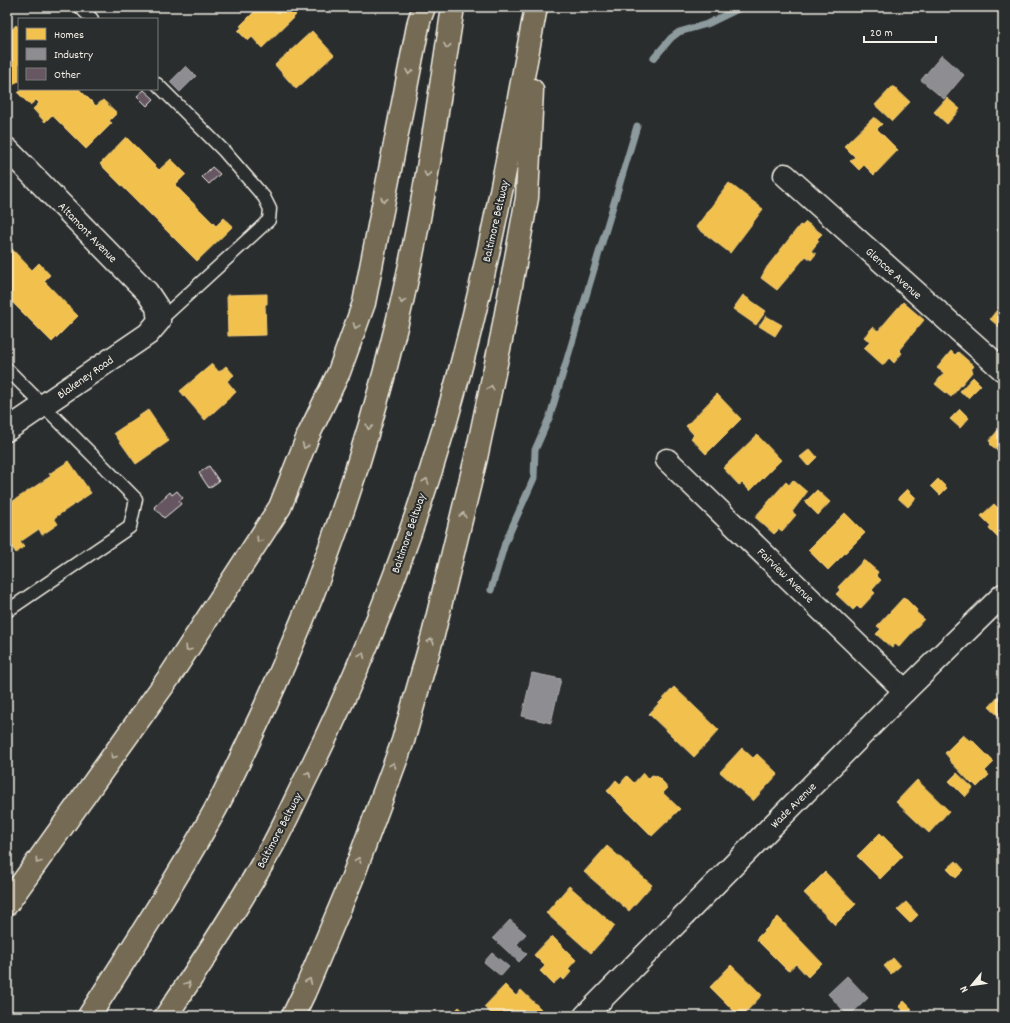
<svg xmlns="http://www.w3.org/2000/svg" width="1010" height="1023" font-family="Dekko,sans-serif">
<rect width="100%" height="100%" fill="#2a2d2e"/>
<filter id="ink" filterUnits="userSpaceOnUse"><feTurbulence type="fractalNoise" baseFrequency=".025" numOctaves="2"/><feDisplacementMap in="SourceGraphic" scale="8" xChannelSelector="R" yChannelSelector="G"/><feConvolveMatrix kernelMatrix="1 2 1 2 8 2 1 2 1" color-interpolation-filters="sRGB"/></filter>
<g filter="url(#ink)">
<g fill="#f2c14e" stroke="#f3cf7c">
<path d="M259,7H288L296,15L262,48L252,37L248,41L238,31L242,27L240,26Z"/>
<path d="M16,25L19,28V82L18,81L11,87L7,83V35Z"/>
<path d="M312,31L334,55L296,89L275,65Z"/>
<path d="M893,86L910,102L892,121L875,105Z"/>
<path d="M22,89H79L96,106L103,100L117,113L109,121L112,123L86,149L52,115L45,122L33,109L39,103L36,100L30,105L18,93Z"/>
<path d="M947,98L960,109L947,124L934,112Z"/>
<path d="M874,117L882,124L877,129L898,150L874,175L864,165L859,170L850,161L855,157L844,146Z"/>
<path d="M126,137L159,170L171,159L186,174L175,185L216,226L224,218L233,226L197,261L100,164Z"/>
<path d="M729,183L763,209L730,253L696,227Z"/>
<path d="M806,222L822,234L817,239L819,241L811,251L816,254L811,260L806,256L777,290L761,278L767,267L800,225L802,226Z"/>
<path d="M7,244L32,270L39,263L50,275L44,281L78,316L52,342L7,297Z"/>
<path d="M1003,285V293L999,289Z"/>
<path d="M267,294V304H265L266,335L228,336L227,295Z"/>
<path d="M743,295L766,311L756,325L733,309Z"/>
<path d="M903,302L924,320L899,350L902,353L894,363L889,358L883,365L864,348L870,342L864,337L873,327L878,331Z"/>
<path d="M1003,302V330L990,319Z"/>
<path d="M766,316L782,325L775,336L759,326Z"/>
<path d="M951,351L955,355L958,352L974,366L971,370L973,371L951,397L935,384L944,373L937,368Z"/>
<path d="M212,364L219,372L226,366L234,375L227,381L236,392L205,420L180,391Z"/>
<path d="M973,377L981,385L968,398L960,391Z"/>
<path d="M717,394L741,419L706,454L691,438L694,435L686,426Z"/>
<path d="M960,409L969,418L960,428L950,419Z"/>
<path d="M148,410L169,441L136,464L114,433Z"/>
<path d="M999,429L1001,431L1003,429V456L990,444L991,443L989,441Z"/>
<path d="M757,435L781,460L750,491L742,483L739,485L723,468Z"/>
<path d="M810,449L817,457L808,466L800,457Z"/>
<path d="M69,461L91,493L54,518L58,524L42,535L39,529L20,542L24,547L16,553L12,547L7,551V505L51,476L49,474Z"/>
<path d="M938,479L947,488L940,495L931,486Z"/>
<path d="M793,480L807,492L792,512L796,515L782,531L779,529L774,534L755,517L786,482L789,485Z"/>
<path d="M907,489L916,498L908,507L898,498Z"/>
<path d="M817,490L830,502L818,515L805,502Z"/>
<path d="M994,504L998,508L1003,504V543L989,529L991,526L981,516Z"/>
<path d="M845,513L865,533L828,570L808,550Z"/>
<path d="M864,560L878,572L876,575L881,580L872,590L875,593L860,609L857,606L853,610L836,594L840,590L838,587Z"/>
<path d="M904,597L917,610L916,612L924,619L899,647L895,644L892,648L876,634L881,629L877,626Z"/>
<path d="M674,687L719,730L694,757L649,714Z"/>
<path d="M1003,692V720L989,707Z"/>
<path d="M963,735L970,741L971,739L994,762L985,771L989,775L977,787L973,783L972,784L949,760L950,759L945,753Z"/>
<path d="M742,748L753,758L757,754L778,774L753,801L720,772Z"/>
<path d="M643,773L648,779L652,775L657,776L665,784L667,789L663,793L680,809L652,836L607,791L616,780L620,784L627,776L634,783Z"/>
<path d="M957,773L973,788L965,797L949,781Z"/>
<path d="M917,780L949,811L929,833L896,802Z"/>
<path d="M880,833L903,856L880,879L857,856Z"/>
<path d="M607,846L652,885L629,911L584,872Z"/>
<path d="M956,861L964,870L956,878L947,869Z"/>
<path d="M825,872L856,904L835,925L804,893Z"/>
<path d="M569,886L615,926L591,953L546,913Z"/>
<path d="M906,902L918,915L910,923L897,910Z"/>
<path d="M778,917L822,963L808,977L796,964L788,971L756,939Z"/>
<path d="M552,936L576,960L568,969L571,972L564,980L561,977L553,984L540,971L545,966L534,955Z"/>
<path d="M893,958L900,966L891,974L884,966Z"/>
<path d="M731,965L762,995L742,1016H739L710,987Z"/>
<path d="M505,985L516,996L521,990L541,1009L535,1016H494L484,1007Z"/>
<path d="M904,1001L912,1009L908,1013L911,1016H897L903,1010L899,1006Z"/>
<path d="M459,1007L469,1016H450Z"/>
</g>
<g fill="#8d8d92" stroke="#acabac">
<path d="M942,55L964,75L944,99L921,80Z"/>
<path d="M186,66L196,76L180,92L170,82Z"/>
<path d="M1003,223V235L997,230Z"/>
<path d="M532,673L561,679L551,723L522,716Z"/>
<path d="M510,920L526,934L517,944L527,954L519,962L493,938Z"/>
<path d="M492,953L509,967L501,976L484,962Z"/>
<path d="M847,976L868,998L849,1016L828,994Z"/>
</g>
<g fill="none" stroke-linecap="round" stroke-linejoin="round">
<g stroke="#8d9b9e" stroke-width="7">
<path d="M654,58L671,38L679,32L707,24L742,7"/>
<path d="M491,590L505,543L534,478L535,450L550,416L637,126"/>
</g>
</g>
<g fill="#665762" stroke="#f4f1e8">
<path d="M144,90L154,99L147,106L137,96Z"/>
<path d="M212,167L220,174L209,184L202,177Z"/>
<path d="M209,466L219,481L209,488L199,473Z"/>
<path d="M177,491L183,498L179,501L181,504L164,518L154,507L170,492L172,495Z"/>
</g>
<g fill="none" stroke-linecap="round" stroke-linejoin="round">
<g stroke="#f4f1e8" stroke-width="15">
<g id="service">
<path d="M80,7L92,19"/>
<path d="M157,84L224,151L264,197L270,209L269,220L159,321"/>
<path d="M7,369L136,499L130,527L7,611"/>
</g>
</g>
<g stroke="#f4f1e8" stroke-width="25">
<g id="minor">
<path d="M7,149L147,292L157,307L159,321L148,334L7,430"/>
<path d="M785,175L1003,370"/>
<path d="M667,460L905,691"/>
<path d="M585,1016L905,691L1003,595"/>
</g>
</g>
<g stroke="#f4f1e8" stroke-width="25">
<g id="motorway">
<path d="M7,904L170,676L280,507L308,436L339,372L364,303L419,21L424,7"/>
<path d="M89,1016C132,949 175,882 214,812C226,790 237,766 248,743C313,609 362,468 397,323C422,219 437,113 453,7"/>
<path d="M166,1016C204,960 240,904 273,845C286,821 297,796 309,772C379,631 434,480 471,327C497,221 516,114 536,7"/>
<path d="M293,1016L305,991L352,879L403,741L433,635L476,458L502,335L527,198L532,90"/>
</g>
</g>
<use href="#service" stroke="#2a2d2e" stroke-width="12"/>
<use href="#minor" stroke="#2a2d2e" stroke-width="22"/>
<use href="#motorway" stroke="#756b52" stroke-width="22"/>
</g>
<defs><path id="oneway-chevron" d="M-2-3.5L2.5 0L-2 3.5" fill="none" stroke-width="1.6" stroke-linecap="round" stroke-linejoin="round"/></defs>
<g stroke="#c1bbac">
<use href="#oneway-chevron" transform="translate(447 46) rotate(99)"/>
<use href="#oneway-chevron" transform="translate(409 72) rotate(101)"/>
<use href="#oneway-chevron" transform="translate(427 174) rotate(99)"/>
<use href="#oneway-chevron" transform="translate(384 200) rotate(101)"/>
<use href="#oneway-chevron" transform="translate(402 301) rotate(101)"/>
<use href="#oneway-chevron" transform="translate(356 326) rotate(110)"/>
<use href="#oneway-chevron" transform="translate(491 388) rotate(-78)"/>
<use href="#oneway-chevron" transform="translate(369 427) rotate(105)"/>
<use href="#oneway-chevron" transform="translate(305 446) rotate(112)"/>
<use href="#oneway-chevron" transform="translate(426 481) rotate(-71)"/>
<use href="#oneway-chevron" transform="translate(463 515) rotate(-76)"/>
<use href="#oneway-chevron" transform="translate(259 540) rotate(123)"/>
<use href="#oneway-chevron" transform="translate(431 641) rotate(-74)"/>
<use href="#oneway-chevron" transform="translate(188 649) rotate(123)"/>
<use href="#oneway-chevron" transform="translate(362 655) rotate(-67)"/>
<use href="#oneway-chevron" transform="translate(113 756) rotate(126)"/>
<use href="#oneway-chevron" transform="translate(393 765) rotate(-70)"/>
<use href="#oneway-chevron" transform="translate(308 774) rotate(-64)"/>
<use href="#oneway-chevron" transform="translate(358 860) rotate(-70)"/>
<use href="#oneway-chevron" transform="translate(38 861) rotate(126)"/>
<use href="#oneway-chevron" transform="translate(309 981) rotate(-68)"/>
<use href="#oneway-chevron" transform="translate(188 984) rotate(-56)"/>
</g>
</g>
<g text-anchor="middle" stroke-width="4" stroke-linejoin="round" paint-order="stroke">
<g font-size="12" fill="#f4f1e8" stroke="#2a2d2e">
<text transform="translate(495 221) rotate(-77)" y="4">Baltimore Beltway</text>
<text transform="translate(88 232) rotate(46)" y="4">Altamont Avenue</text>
<text transform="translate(894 273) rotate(42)" y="4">Glencoe Avenue</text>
<text transform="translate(85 377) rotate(-35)" y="4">Blakeney Road</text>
<text transform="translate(408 533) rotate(-71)" y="4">Baltimore Beltway</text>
<text transform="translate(786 575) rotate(44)" y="4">Fairview Avenue</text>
<text transform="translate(793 805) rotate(-45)" y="4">Wade Avenue</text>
<text transform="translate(279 830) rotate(-62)" y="4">Baltimore Beltway</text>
</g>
</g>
<rect width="1010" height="1023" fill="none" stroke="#2a2d2e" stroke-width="24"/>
<rect x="12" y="12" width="986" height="999" fill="none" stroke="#f4f1e8" stroke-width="1.5" filter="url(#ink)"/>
<rect x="18" y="18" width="140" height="72" fill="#2a2d2e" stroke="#7b7b78"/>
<rect x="26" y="28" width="20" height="12" fill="#f2c14e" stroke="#7b7b78"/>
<text x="54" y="38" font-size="12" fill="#f4f1e8">Homes</text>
<rect x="26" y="48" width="20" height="12" fill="#8d8d92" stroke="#7b7b78"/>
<text x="54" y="58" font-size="12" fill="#f4f1e8">Industry</text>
<rect x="26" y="68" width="20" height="12" fill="#665762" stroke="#7b7b78"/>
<text x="54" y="78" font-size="12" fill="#f4f1e8">Other</text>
<g transform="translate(972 985) rotate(241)" stroke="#2a2d2e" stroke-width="3" paint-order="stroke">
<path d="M0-3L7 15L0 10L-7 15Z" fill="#f4f1e8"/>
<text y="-6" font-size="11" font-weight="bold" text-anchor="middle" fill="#f4f1e8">N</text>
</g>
<path d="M864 36v6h72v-6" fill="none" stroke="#f4f1e8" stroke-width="2"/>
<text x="870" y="36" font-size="12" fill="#f4f1e8" stroke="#2a2d2e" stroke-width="3" paint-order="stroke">20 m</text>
</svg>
